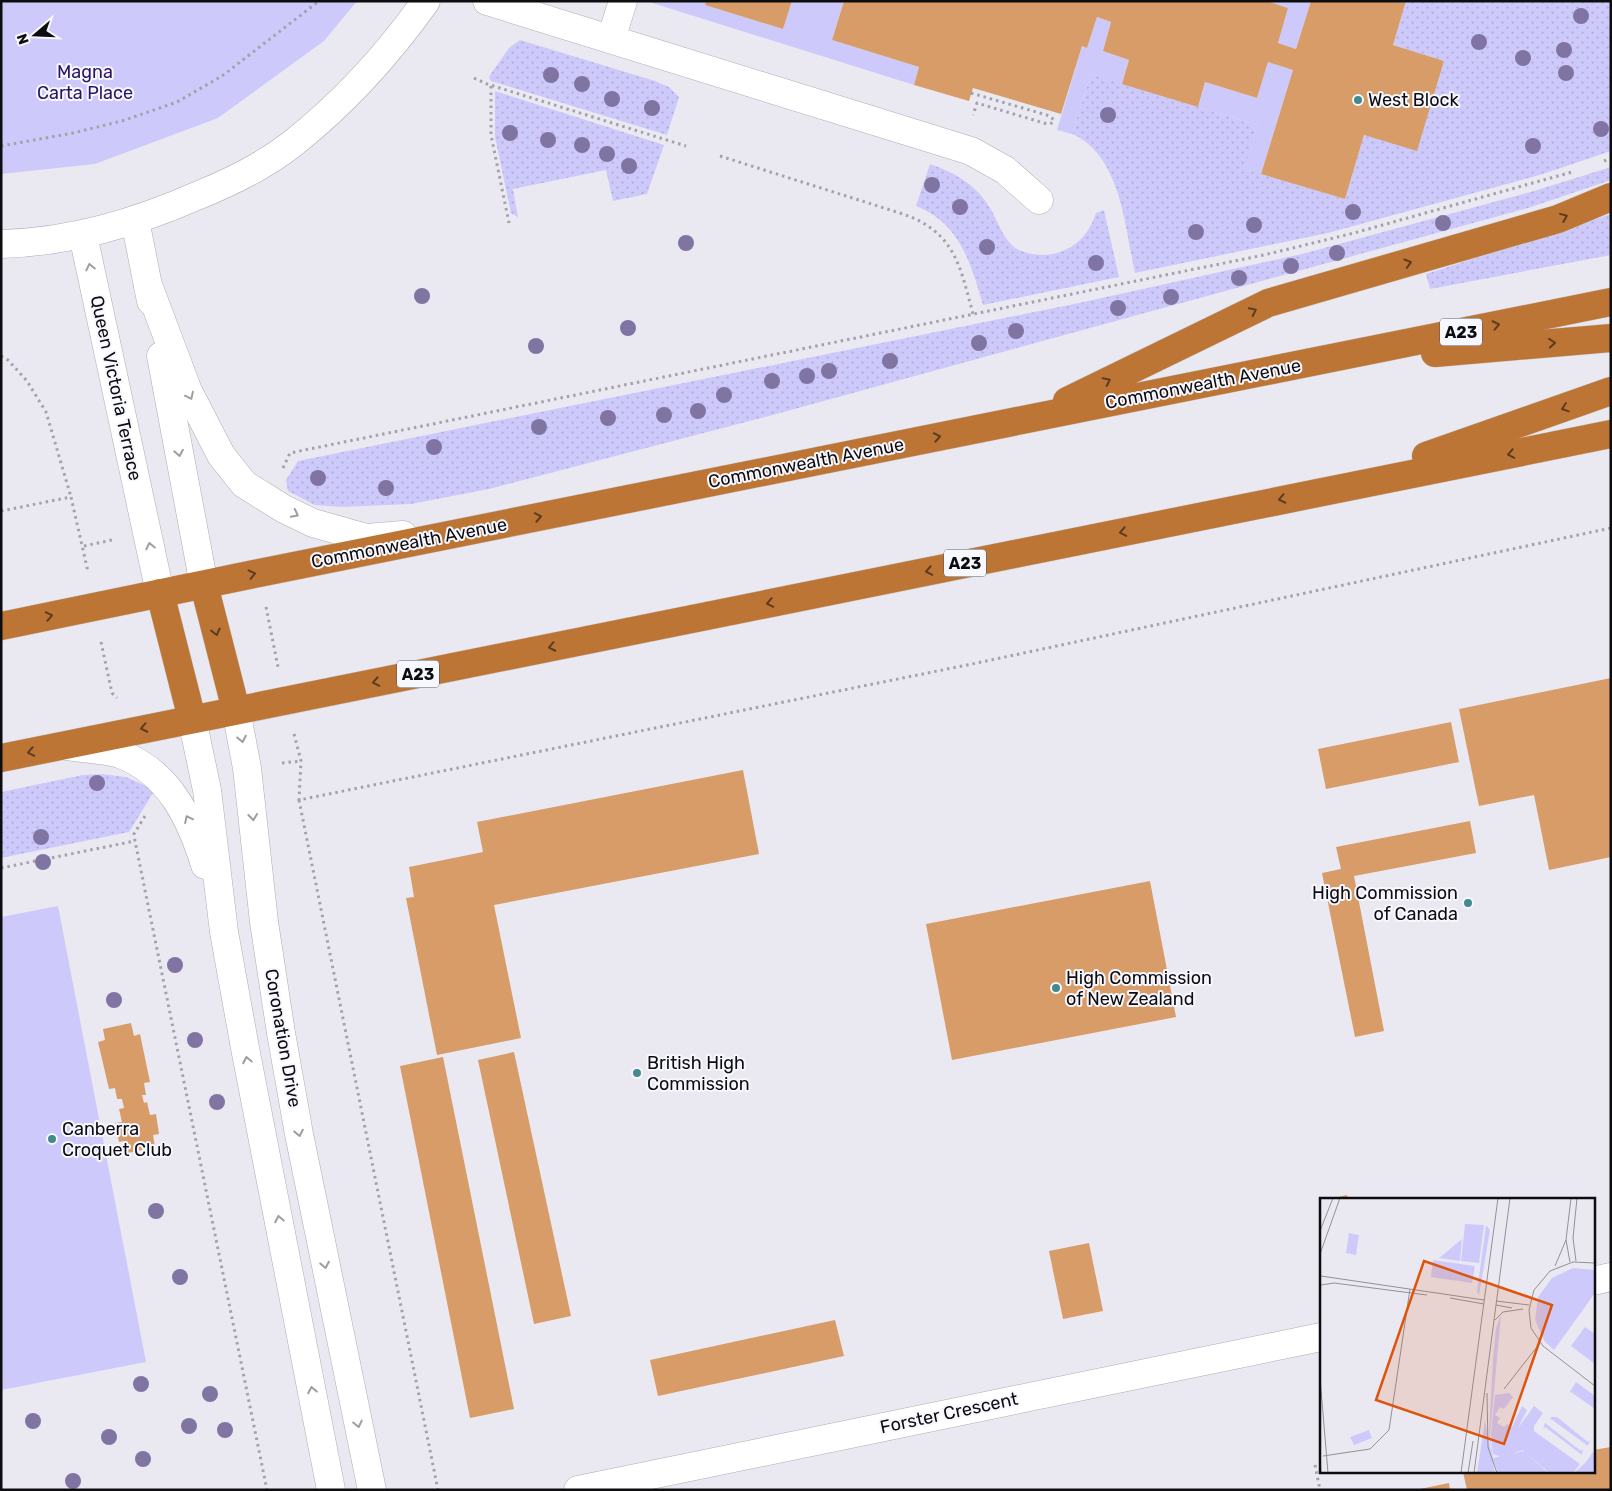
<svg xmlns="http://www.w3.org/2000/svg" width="1612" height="1491" font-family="Rubik,sans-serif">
<defs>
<pattern id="grass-dots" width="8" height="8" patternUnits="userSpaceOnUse" patternTransform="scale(1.25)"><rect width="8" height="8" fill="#cdcafb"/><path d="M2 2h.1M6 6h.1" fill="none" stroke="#afacd6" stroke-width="1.8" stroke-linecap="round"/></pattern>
</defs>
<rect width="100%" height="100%" fill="#eae9f2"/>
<g fill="url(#grass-dots)">
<path d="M1406,1H1611V151L1543,174L1328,233L1135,273C1125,228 1121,155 1072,134L1091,74L1257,125L1245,169L1345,199L1364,135L1417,150L1444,61L1393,45Z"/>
<path d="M520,40L655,81L669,87L679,97L667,135L491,81L489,78L490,75L509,48Z"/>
<path d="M495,91L664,145L647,194L613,201L606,170L513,189L518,217L511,213L495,137Z"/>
<path d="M930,164C955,173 977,185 990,208C998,221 1002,237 1014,247C1022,253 1034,255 1043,255C1070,254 1088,238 1096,213L1104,210L1119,277L983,305C971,264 960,223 916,206Z"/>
<path d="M1611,167V180L1528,208L769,416L489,489L411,504L343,507L315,505L288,491L286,480L298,461L1079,303L1302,254L1534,191Z"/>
<path d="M1611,214V255L1430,289L1426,274Z"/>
<path d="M101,774L126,777L155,790L129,832L1,858V792L83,775Z"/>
</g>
<g fill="#cdcafb">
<path d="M1,1H357L324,41L218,118L95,164L1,174Z"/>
<path d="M646,1H706L705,5L783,29L792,1H844L832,40L919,67L914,85Z"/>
<path d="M1267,1H1311L1296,49L1278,43L1288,8Z"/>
<path d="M1097,17L1111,22L1103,51L1129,60L1122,84L1091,74L1072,134L1057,130L1082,46L1087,48Z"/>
<path d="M1268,62L1293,70L1261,174L1244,169L1257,125L1198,107L1205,82L1257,98Z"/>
<path d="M58,906L146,1362L1,1390V917Z"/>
</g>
<g fill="#d89c69">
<path d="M706,1H792L783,29L705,5Z"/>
<path d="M844,1H1267L1288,8L1278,43L1296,49L1311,1H1406L1393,45L1444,61L1417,151L1364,135L1345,199L1261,174L1293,70L1268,62L1257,98L1205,82L1198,107L1122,84L1129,60L1103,51L1111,22L1097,17L1087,48L1082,46L1061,114L973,88L969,101L914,85L919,67L832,40Z"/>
<path d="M1611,678V857L1549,870L1534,795L1479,806L1459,709Z"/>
<path d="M1451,722L1459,762L1326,789L1318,749Z"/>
<path d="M743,770L759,854L494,905L521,1038L437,1055L406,898L414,897L409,867L483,852L477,822Z"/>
<path d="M1470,821L1476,853L1354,876L1384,1031L1355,1037L1322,873L1341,869L1336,847Z"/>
<path d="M1150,881L1176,1017L952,1060L926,924Z"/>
<path d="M131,1023L134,1036L140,1034L150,1082L144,1083L146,1095H142L144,1103L147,1102L150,1115L156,1114L159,1134L153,1135L155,1147L128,1153L125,1141L119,1142L115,1123L122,1122L119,1109L124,1108L122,1099H117L115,1088L109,1089L98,1042L105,1040L103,1029Z"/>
<path d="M514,1052L571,1316L534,1324L478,1060Z"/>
<path d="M443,1057L514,1409L470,1418L400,1066Z"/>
<path d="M1347,1195L1348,1200H1329V1199Z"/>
<path d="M1089,1243L1103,1311L1063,1319L1049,1251Z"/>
<path d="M835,1320L844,1356L658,1396L650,1360Z"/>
<path d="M1611,1447V1490H1467L1463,1472H1593V1450Z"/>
<path d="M1449,1483L1450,1490H1420V1489Z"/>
</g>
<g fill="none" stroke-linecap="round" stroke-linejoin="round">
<g stroke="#acacb4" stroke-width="29">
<g id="minor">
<path d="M487,1L971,151L1005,170L1039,200"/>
<path d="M611,39L623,1"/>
<path d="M135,220L151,301"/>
<path d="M83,235L160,593"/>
<path d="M1,244C71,242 135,223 199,195C231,182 264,166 292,144C344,103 387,56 426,1"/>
<path d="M148,285L188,391L221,455L244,484L284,509L313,523L366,538L403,535"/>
<path d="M161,356L204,585"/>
<path d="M236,710L247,768L264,922L281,1033L299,1134L372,1490"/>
<path d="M192,719L207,790L224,932L245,1048L331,1490"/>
<path d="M67,746C84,749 104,749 120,754C169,772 191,819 205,865"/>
<path d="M1593,1281L1611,1277"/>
<path d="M578,1490L1321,1337"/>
</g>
</g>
<g stroke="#cacaca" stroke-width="29">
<g id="highway">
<path d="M1435,353L1611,338"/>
<path d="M1067,401L1268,303L1558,219L1611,197"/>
<path d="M1426,456L1611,391"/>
<path d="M204,585L236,710"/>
<path d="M160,593L192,719"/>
<path d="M1,626L259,573L1611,302"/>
<path d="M1,758L1611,434"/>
</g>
</g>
<g stroke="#a3a2a9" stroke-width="3" stroke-dasharray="2.5 4" stroke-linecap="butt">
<path d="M474,78L487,84L686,146"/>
<path d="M491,86V135L509,223"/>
<path d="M971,93L1050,116L1054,120L1052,123L1047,124L977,103L973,115"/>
<path d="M1,146L73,133L122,121L177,102L222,76L319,1"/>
<path d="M720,156L903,214C955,232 960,266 973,314"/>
<path d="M1604,161L1611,158"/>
<path d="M1,356L8,360L27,381L46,412L71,497"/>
<path d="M283,468L290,453L1264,255L1354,233L1572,172"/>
<path d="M1,511L71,497L88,572"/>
<path d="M84,546L112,540"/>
<path d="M266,607L278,667"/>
<path d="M101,642L112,693L117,698"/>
<path d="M294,734L301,761L299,800L972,664L1611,528"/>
<path d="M282,763L301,761"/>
<path d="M299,800L438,1490"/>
<path d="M145,816L134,834L135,841L267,1490"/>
<path d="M1,868L135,841"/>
<path d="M1315,1465L1320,1490"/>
</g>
<use href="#minor" stroke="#fff" stroke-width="28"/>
<use href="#highway" stroke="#bd7536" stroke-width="28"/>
</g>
<g fill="#8074a3">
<circle cx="1581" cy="16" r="8"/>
<circle cx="1479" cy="42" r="8"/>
<circle cx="1564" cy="50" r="8"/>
<circle cx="1523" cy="58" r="8"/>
<circle cx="1566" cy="73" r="8"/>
<circle cx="551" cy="75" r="8"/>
<circle cx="582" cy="84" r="8"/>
<circle cx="612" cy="99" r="8"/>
<circle cx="652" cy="108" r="8"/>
<circle cx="1108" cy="115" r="8"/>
<circle cx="1601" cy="129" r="8"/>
<circle cx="510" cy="133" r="8"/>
<circle cx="548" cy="140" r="8"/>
<circle cx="582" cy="145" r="8"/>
<circle cx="1533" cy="146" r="8"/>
<circle cx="607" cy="154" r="8"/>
<circle cx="629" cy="166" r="8"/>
<circle cx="932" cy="185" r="8"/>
<circle cx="960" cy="207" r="8"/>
<circle cx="1353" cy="212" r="8"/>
<circle cx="1443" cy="223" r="8"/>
<circle cx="1254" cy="225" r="8"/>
<circle cx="1196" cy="232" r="8"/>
<circle cx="686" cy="243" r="8"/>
<circle cx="987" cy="247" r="8"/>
<circle cx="1337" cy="253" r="8"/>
<circle cx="1096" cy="263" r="8"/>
<circle cx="1291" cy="266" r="8"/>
<circle cx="1239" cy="278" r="8"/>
<circle cx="422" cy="296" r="8"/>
<circle cx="1171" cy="297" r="8"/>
<circle cx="1118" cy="308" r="8"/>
<circle cx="628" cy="328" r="8"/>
<circle cx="1016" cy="331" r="8"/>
<circle cx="979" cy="343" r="8"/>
<circle cx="536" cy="346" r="8"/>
<circle cx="890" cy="361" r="8"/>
<circle cx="829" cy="371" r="8"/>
<circle cx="807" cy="376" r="8"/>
<circle cx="772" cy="381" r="8"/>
<circle cx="724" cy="395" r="8"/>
<circle cx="698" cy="411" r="8"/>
<circle cx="664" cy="415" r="8"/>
<circle cx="608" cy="418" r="8"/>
<circle cx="539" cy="427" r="8"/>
<circle cx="434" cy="447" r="8"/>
<circle cx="318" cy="478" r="8"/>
<circle cx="386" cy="488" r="8"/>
<circle cx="97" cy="783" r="8"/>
<circle cx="41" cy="837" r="8"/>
<circle cx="43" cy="862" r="8"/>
<circle cx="175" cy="965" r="8"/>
<circle cx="114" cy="1000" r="8"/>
<circle cx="195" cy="1040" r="8"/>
<circle cx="217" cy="1102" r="8"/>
<circle cx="156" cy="1211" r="8"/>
<circle cx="180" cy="1277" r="8"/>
<circle cx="141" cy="1384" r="8"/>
<circle cx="210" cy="1394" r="8"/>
<circle cx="33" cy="1421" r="8"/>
<circle cx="189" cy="1426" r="8"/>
<circle cx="225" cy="1430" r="8"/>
<circle cx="109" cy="1437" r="8"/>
<circle cx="143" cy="1459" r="8"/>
<circle cx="73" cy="1481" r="8"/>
</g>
<defs><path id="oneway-chevron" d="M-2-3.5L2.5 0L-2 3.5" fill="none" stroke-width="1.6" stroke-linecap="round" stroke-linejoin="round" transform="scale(1.25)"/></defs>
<g stroke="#5c3c21">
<use href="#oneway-chevron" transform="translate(1564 217) rotate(-22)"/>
<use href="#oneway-chevron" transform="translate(1408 263) rotate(-16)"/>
<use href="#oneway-chevron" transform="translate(1253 311) rotate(-26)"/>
<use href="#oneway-chevron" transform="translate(1496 325) rotate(-12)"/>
<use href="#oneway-chevron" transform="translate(1552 343) rotate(-5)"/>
<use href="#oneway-chevron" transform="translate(1107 381) rotate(-26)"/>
<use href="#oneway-chevron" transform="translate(1565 408) rotate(161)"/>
<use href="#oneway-chevron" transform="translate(937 437) rotate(-11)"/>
<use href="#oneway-chevron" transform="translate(1511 454) rotate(169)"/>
<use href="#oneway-chevron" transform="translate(1282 499) rotate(168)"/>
<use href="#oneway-chevron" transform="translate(538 517) rotate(-11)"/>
<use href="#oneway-chevron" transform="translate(1123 532) rotate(169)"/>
<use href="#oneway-chevron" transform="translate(929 571) rotate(169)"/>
<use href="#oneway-chevron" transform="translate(252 574) rotate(-13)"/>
<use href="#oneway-chevron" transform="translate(770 603) rotate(169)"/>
<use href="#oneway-chevron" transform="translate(49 616) rotate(-11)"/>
<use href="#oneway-chevron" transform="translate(216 632) rotate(76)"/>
<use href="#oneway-chevron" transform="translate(552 647) rotate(168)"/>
<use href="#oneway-chevron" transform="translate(376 682) rotate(169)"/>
<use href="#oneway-chevron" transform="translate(144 728) rotate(168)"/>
<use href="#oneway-chevron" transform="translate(31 752) rotate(169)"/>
</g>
<g stroke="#9e9e9f">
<use href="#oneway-chevron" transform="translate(90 267) rotate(-102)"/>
<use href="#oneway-chevron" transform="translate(190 396) rotate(64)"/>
<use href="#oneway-chevron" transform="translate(179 453) rotate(80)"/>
<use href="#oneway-chevron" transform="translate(295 514) rotate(27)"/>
<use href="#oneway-chevron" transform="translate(150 546) rotate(-102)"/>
<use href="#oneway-chevron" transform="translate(242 739) rotate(79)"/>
<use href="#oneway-chevron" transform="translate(253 817) rotate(84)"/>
<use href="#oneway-chevron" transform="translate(188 819) rotate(-116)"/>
<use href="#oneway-chevron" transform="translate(247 1060) rotate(-101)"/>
<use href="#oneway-chevron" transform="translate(299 1133) rotate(79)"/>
<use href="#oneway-chevron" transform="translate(279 1219) rotate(-101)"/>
<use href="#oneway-chevron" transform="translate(325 1265) rotate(79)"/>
<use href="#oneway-chevron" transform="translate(312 1390) rotate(-101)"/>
<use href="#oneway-chevron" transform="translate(358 1424) rotate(78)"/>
</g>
<g fill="#428a8b" stroke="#f7f7ff" stroke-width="2">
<circle cx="1358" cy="100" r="5"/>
<circle cx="1468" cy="903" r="5"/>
<circle cx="1056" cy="988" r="5"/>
<circle cx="637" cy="1073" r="5"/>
<circle cx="52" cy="1139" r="5"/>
</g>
<g text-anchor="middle" stroke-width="4" stroke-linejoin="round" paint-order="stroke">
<g fill="#f7f7ff" stroke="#535357" stroke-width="1">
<rect x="1440" y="318.5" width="42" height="27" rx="4"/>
<rect x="944" y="549.5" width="42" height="27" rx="4"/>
<rect x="397" y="660.5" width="42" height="27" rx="4"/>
</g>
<g font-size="16" font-weight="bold" fill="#0d0d0f">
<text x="1461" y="338">A23</text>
<text x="965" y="569">A23</text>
<text x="418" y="680">A23</text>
</g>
<g font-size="18" fill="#2a1563" stroke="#f7f7ff">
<text x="85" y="78">Magna<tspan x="85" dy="21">Carta Place</tspan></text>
</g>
<g font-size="18" fill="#0d0d0f" stroke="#f7f7ff" text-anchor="start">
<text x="1368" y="106">West Block</text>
<text x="1458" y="899" text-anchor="end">High Commission<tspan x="1458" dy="21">of Canada</tspan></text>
<text x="1066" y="984">High Commission<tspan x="1066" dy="21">of New Zealand</tspan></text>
<text x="647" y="1069">British High<tspan x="647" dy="21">Commission</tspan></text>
<text x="62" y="1135">Canberra<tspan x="62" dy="21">Croquet Club</tspan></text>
</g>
<g font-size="18" fill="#0d0d0f" stroke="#f7f7ff">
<text transform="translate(1203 384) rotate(-11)" y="6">Commonwealth Avenue</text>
<text transform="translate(116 388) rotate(78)" y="6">Queen Victoria Terrace</text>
<text transform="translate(806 463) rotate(-11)" y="6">Commonwealth Avenue</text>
<text transform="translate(409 543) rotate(-11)" y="6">Commonwealth Avenue</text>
<text transform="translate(283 1038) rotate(80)" y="6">Coronation Drive</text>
<text transform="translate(949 1413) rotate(-12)" y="6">Forster Crescent</text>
</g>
</g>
<g transform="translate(1320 1198)">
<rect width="275" height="275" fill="#eae9f2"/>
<path d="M145,26L164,27L159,65L141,63ZM166,27L170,32L159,97L157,94ZM142,41L140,63L119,60ZM181,117L170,237L173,260L204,253L228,275H178L172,259L169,235L173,161L176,130ZM256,184L275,198V211L251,194L249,195ZM189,195L193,199L184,211L180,209L175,217L180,220L177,225L184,229L187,226L192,229L202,208L207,212L198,230L214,208L223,215L214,228V233L260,266L253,275H229L203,252L182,259L173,256L171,236L175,197ZM165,222L175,275H157ZM275,251V275H254L266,264Z" fill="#cdcafb"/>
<path d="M29,35L39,37L36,57L26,55ZM113,62L155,68L152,85L111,79ZM253,70L275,72V95L234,152L225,144L215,122L218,99L232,80ZM265,129L275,136V166L251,148ZM234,216L232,219H237L268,244L270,242L268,248L231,221L229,222ZM225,225L261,253L263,251L262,257L225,229L223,231ZM49,232L52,240L34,247L30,239Z" fill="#cdcafb"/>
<path fill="none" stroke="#929197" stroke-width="1" d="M0,33L13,0M246,42L250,64M0,56L20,0M256,63L253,40L257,0M275,65L253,64L230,73L214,92L209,112L211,130L223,148L275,188M235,68L246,42L251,0M1,78L164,102M1,87L14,85L107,97M130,100L164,106M176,103L209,107M176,107L192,110M175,122L183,114L203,111M0,180L8,275M184,191L220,145M167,195L168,249L177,275M0,258L1,275M3,258L50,251L69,232L90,91M141,275L178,0M148,275L153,243M154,275L190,0"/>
<path fill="#dd550c" fill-opacity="0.15" stroke="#dd550c" stroke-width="2.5" d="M104,63L232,107L184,246L56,202Z"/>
<rect width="275" height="275" fill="none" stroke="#0d0d0f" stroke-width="2.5"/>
</g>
<rect width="1612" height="1491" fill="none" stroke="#0d0d0f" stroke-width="5"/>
<g transform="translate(35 35) rotate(251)" stroke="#f7f7ff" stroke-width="4" paint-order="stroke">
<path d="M0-4L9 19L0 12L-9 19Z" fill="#0d0d0f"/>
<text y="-8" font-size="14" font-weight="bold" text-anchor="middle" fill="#0d0d0f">N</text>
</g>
</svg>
